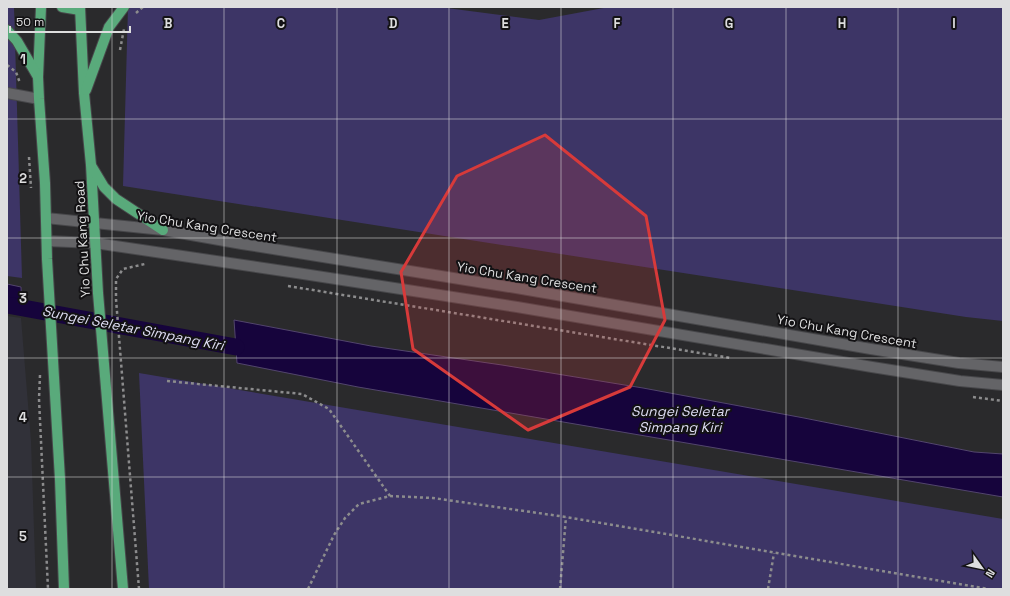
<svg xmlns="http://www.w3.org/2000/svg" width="1010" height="596" font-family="'Space Grotesk',sans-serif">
<rect width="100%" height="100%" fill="#2a2a2c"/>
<path fill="#313139" d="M7,316L21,318L31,441L36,589H7Z"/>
<g fill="#3d3566">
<path d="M7,7H14L22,278L7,276Z"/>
<path d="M128,7H439L539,20L609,7H1003V321L966,317L123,186Z"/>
<path d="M139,373L1003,519V589H149Z"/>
</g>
<g fill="#16043c" stroke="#52456d">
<path d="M7,284L21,287L22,314L7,312Z"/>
<path d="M234,320L371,346L502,365L643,388L804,418L974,452L1003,454V497L358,387L237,363Z"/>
</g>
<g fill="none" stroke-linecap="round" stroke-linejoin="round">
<path stroke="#16043c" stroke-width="17" d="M7,305L236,347"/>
<g stroke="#47474a" stroke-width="12">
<g id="service">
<path d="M7,93L39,99"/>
<path d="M46,218L163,230L242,244L522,289L871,349L959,363L1003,367"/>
<path d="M47,241L95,243L297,273L517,307L872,367L960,381L1003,385"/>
</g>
</g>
<g stroke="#47474a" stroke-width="12">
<g id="primary">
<path d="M41,7L38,77L39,99L45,183L47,259L60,479L64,589"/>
<path d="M62,7L80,10"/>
<path d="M80,7L84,93L91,165L98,293L123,589"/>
<path d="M7,30L17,41L38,77"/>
<path d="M86,90L109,27L124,7"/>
<path d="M92,167L104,187L116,199L163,230"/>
</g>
</g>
<g stroke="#8c8c8d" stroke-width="2.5" stroke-dasharray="3 3" stroke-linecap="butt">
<path d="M136,13L143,7"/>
<path d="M120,50L124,29"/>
<path d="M7,65L16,72L20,83"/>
<path d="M29,157L31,188"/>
<path d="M288,286L731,358"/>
<path d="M40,375L39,399L48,589"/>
<path d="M167,381L302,394L329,409L390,496"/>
<path d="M973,397L1003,401"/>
<path d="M139,589L116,299V279L123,269L145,264"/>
<path d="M308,589L334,535L345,518L359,504L390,496L433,498L566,517L988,589"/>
<path d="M560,589L566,517"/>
<path d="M768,589L774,553"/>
</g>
<use href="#service" stroke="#646467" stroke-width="10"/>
<use href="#primary" stroke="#59aa7b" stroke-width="10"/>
</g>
<path fill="#d73a3a" fill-opacity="0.2" stroke="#d73a3a" stroke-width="3" stroke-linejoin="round" d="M545,135L646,216L665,320L630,387L528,430L413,349L401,272L457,176Z"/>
<path fill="none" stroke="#dededf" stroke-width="1" stroke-opacity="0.55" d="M112,7V589M224,7V589M337,7V589M449,7V589M561,7V589M673,7V589M786,7V589M898,7V589M7,119H1003M7,238H1003M7,358H1003M7,477H1003"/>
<g text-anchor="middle" stroke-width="4" stroke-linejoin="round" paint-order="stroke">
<g font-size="13" fill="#dededf" stroke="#131214">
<text transform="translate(207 226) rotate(9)" y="5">Yio Chu Kang Crescent</text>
<text transform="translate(82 239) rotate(-93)" y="5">Yio Chu Kang Road</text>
<text transform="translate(527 277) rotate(9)" y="5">Yio Chu Kang Crescent</text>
<text transform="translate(847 331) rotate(10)" y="5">Yio Chu Kang Crescent</text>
</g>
<g font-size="14" font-style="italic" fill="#dddcf2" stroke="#131214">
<text transform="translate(133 328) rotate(11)" y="5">Sungei Seletar Simpang Kiri</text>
<text x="680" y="416">Sungei Seletar<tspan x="680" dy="16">Simpang Kiri</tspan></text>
</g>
</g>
<g font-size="13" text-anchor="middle" font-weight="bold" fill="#dededf" stroke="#131214" stroke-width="4" stroke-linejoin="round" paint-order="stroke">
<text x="168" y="28">B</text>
<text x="281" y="28">C</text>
<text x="393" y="28">D</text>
<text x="505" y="28">E</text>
<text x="617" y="28">F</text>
<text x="729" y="28">G</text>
<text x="842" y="28">H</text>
<text x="954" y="28">I</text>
<text x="23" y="64">1</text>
<text x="23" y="183">2</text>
<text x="23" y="303">3</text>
<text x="23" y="422">4</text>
<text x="23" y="541">5</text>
</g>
<rect width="1010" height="596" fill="none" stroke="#dededf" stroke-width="16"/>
<g transform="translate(982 568) rotate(123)" stroke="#131214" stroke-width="3" paint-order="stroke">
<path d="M0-3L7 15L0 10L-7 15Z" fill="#dededf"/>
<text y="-6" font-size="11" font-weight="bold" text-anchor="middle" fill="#dededf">N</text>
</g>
<path d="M10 26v6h120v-6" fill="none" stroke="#dededf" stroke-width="2"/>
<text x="16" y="26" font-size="12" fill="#dededf" stroke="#131214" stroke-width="3" paint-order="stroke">50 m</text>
</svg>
